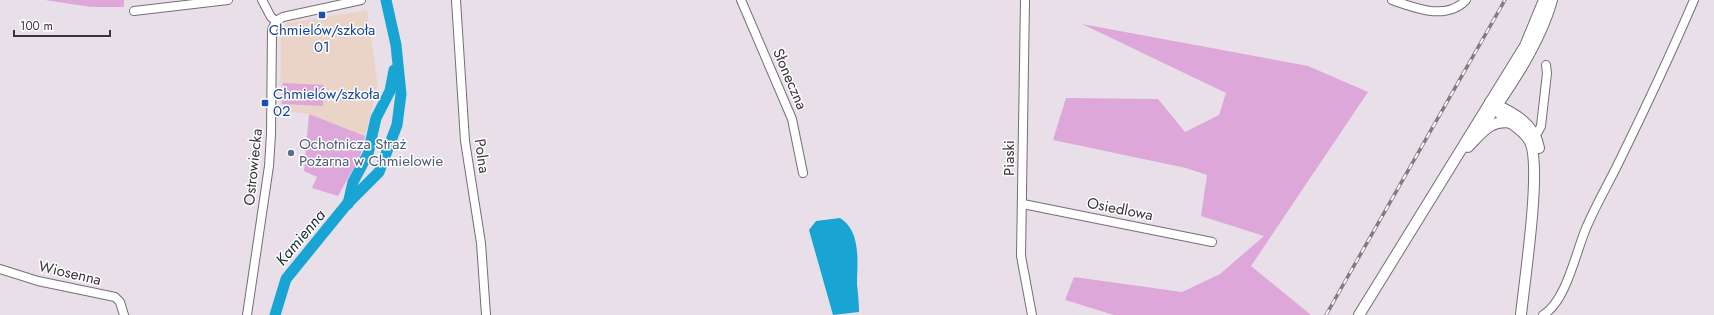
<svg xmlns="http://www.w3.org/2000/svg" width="1714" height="315" font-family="Jost,sans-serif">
<rect width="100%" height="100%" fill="#e9dfe8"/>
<path fill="#ead4c8" d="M367,10L378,86L365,136L309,114L280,111L281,30L287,23Z"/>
<g fill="#dda7d9">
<path d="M45,0H124V7H91Z"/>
<path d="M1082,24L1308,66L1368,92L1251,266L1311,315H1114L1065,300L1074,277L1182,292L1220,274L1264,236L1201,216L1207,175L1186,168L1053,140L1066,98L1158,99L1185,132L1219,115L1226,93Z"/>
<path d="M283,83L324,85L323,106L282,104Z"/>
<path d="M309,114L365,136L360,157L338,196L312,188L317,177L304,171Z"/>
</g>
<path fill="#18a5d4" d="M840,218C862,232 857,263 857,284C858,294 859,303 859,312L833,315L809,230L816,221Z"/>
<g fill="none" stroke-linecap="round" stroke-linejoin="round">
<g stroke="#18a5d4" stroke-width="11">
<path d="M348,204L353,182L368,154L376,118L390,91L394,70"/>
<path d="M275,315L286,279L347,204L379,172L397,125L401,94L396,45L386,0"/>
</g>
<g stroke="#766d75" stroke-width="10">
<g id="minor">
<path d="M262,0L271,17L276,21"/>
<path d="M456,0L465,141L481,243L486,315"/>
<path d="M741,0L792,119L803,173"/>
<path d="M1025,0L1021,256L1032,315"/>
<path d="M1392,0C1415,8 1446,21 1466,0"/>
<path d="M134,11L228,0"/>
<path d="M276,21L283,17L361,0"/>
<path d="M1532,138L1538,132L1541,126L1547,73L1546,65"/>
<path d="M1023,204L1212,242"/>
<path d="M0,269L38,281L115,297L120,302L124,315"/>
<path d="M247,315L269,166L271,134L272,30L276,21"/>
<path d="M1543,315C1567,301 1576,250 1587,226C1596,205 1607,186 1617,166C1644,111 1670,56 1694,0"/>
</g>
</g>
<g stroke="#766d75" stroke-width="12">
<g id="major">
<path d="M1490,102C1495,107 1499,113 1504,118C1513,125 1523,130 1529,140C1543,162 1524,283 1521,315"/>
<path d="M1492,103C1513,112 1535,124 1539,148"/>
<path d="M1482,127C1508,90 1540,44 1552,0"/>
<path d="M1468,147C1482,133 1490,119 1512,123"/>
<path d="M1359,315L1525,46L1544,0"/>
</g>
</g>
<use href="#minor" stroke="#fff" stroke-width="8"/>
<use href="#major" stroke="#fff" stroke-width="10"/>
<g stroke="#817b81" stroke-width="3.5">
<path id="rail" d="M1326,315L1505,0"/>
</g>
<use href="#rail" stroke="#fff" stroke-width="2" stroke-dasharray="6" stroke-linecap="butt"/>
</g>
<g fill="#1a4fb4" stroke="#fff" stroke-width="1.5">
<rect x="318" y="11" width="8" height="8" rx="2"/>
<rect x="261" y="99" width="8" height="8" rx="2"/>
</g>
<circle fill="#5c6f8a" stroke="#fff" stroke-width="1.5" cx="291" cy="153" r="4"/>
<g text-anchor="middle" stroke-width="3" stroke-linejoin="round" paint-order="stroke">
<g font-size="15" fill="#164399" stroke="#fff">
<text x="322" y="35">Chmielów/szkoła<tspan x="322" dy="17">01</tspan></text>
<text x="273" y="99" text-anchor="start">Chmielów/szkoła<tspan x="273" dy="17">02</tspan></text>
</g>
<g font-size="15" fill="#383438" stroke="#fff">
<text transform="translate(790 79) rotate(67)" y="5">Słoneczna</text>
<text transform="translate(482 156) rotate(82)" y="5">Polna</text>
<text transform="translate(1009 158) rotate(-90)" y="5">Piaski</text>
<text transform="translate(253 167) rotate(-84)" y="5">Ostrowiecka</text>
<text transform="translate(1120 209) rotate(11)" y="5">Osiedlowa</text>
<text transform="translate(70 273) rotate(13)" y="5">Wiosenna</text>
</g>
<g font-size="15" fill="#4e5e75" stroke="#fff" text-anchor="start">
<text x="299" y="149">Ochotnicza Straż<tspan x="299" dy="17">Pożarna w Chmielowie</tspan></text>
</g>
<g font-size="16" font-style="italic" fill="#182d36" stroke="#fff">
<text transform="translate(300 237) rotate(-50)" y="6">Kamienna</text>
</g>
</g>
<path d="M14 30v6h96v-6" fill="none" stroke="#383438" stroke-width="2"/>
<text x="20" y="30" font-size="12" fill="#383438" stroke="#ffffff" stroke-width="3" paint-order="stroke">100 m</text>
</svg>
